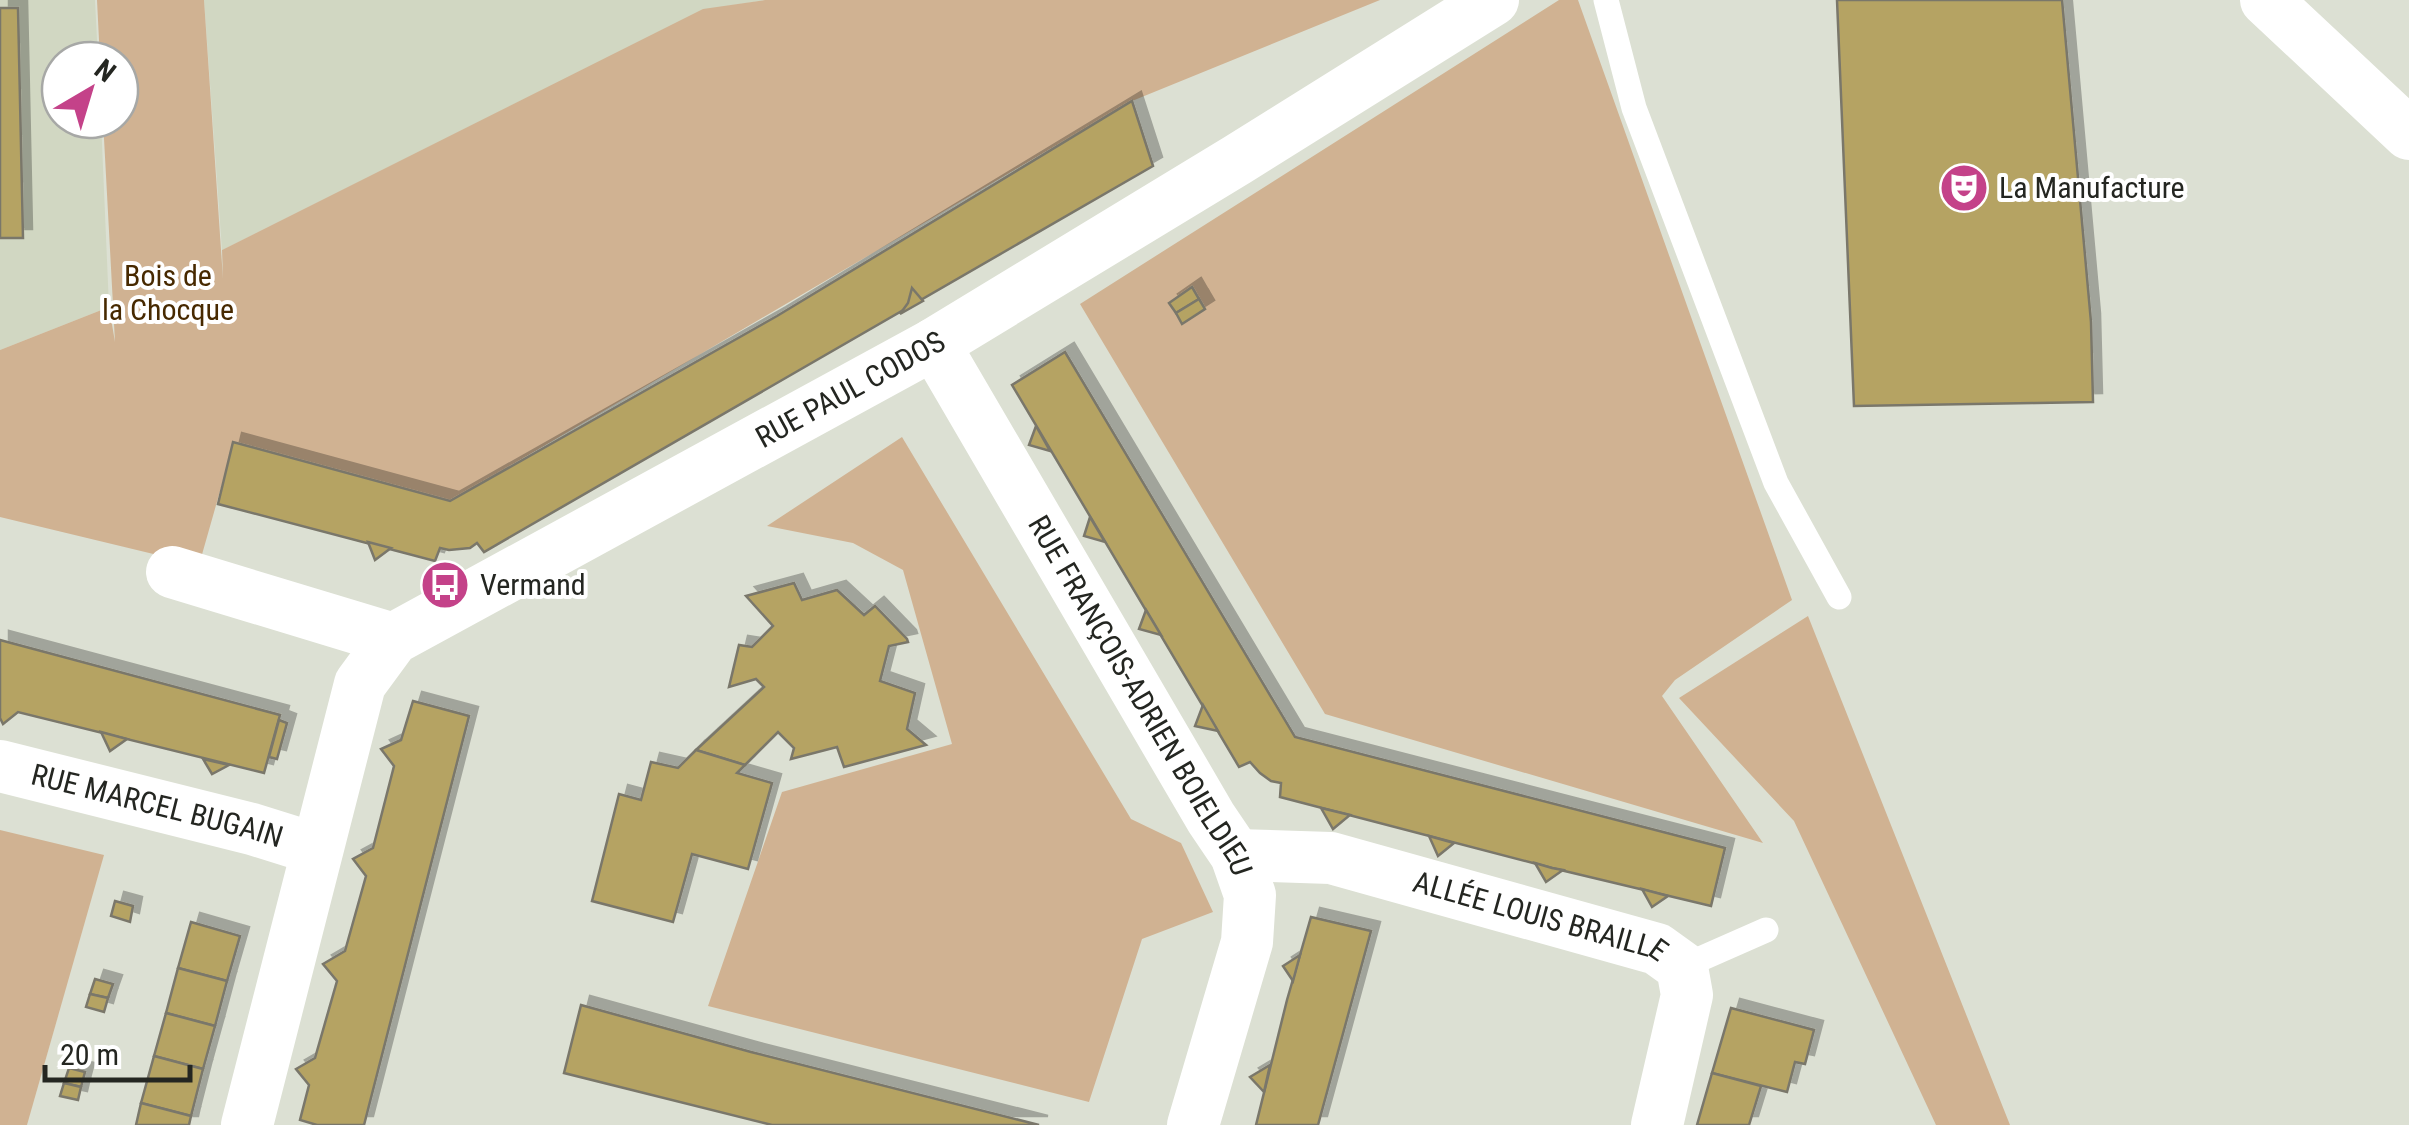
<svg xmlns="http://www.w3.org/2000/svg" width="2409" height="1125" font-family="'Roboto Condensed',sans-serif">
<defs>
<filter id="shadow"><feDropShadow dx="9" dy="-9" stdDeviation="0" flood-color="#0004"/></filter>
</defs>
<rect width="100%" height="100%" fill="#dce0d3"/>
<g fill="#d1d7c2">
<path d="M0,0H95L98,60H60V120H101L109,307L0,350Z"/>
<path d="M204,0H765L703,10L222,250Z"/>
</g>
<g fill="#d0b292">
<path d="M97,0H204L223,279L222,250L703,9L765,0H1380L1132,101L450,501L234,442L199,565L0,517V350L109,307L115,342L103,120H120V60H100Z"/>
<path d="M1559,0H1578L1792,600L1675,680L1662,696L1763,843L1325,714L1080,304Z"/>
<path d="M902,437L1131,819L1181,843L1213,912L1142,939L1089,1102L708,1006L782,792L952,744L903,570L853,543L767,526Z"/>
<path d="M1808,616L2010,1125H1936L1794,821L1679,698Z"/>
<path d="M0,830L104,855L27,1125H0Z"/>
</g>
<g fill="#b5a363" stroke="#7a776b" stroke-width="2.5" filter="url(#shadow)">
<path d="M1837,0H2062L2091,322L2093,402L1854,406Z"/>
<path d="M0,8H18L23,238H0Z"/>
<path d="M1132,101L1153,166L484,552L477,543L470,548L449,550L440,548L435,561L218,504L233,442L450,501L777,316Z"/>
<path d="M1192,287L1199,299L1176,313L1169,303Z"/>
<path d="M912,288L923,301L900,314L908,303Z"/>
<path d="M1199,299L1205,309L1182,324L1176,313Z"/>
<path d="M1065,352L1295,737L1725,848L1711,906L1552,868L1280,797L1281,783L1271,781L1260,773L1250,762L1239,767L1012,385Z"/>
<path d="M1036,426L1050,451L1029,445Z"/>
<path d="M1090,517L1105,542L1084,536Z"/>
<path d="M368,542L391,548L375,560Z"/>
<path d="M794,583L802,600L837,590L864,615L875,606L907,639L908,642L889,646L880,681L915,693L907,729L926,745L844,767L837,747L791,759L794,748L778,732L745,765L696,750L764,687L756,679L729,687L739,645L752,647L773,626L746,596Z"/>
<path d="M1146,610L1161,635L1139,629Z"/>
<path d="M0,640L280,715L264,773L18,712L3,724L0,718Z"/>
<path d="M413,701L469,716L364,1125H317L300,1120L309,1085L296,1069L315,1058L337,981L323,964L345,951L366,876L353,859L373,848L394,766L381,749L401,740Z"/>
<path d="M1203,705L1218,731L1195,726Z"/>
<path d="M279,720L287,723L277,759L269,757Z"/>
<path d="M101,732L127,739L110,751Z"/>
<path d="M696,750L745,765L737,773L772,783L748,869L692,854L673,922L592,901L619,794L641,800L651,762L678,768Z"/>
<path d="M203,759L229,765L212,774Z"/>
<path d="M1321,808L1350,815L1333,829Z"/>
<path d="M1429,836L1454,843L1438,856Z"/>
<path d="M1535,863L1552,868L1563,870L1546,882Z"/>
<path d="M1642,889L1668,896L1652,907Z"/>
<path d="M115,901L133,906L130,922L111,916Z"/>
<path d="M1311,917L1371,931L1318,1125H1256L1287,1000Z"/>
<path d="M191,922L240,936L227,981L178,968Z"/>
<path d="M1300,955L1293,981L1283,966Z"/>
<path d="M178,968L227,981L215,1026L166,1013Z"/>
<path d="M95,979L113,984L108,998L90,994Z"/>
<path d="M90,994L108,998L104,1012L86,1007Z"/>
<path d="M581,1005L751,1052L1039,1125H772L564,1073Z"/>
<path d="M1731,1008L1814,1030L1805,1064L1795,1062L1787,1092L1712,1073Z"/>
<path d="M166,1013L215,1026L203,1069L154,1056Z"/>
<path d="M154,1056L203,1069L191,1116L141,1103Z"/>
<path d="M1270,1065L1264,1092L1250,1077Z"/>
<path d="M69,1068L85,1072L81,1087L64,1083Z"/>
<path d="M1712,1073L1761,1086L1749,1125H1697Z"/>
<path d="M64,1083L81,1087L78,1100L60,1096Z"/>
<path d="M141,1103L191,1116L189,1125H136Z"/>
</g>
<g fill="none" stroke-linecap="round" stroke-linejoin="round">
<g stroke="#fff" stroke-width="25">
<path d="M1606,0L1634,108L1776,483L1839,597"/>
<path d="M1682,967L1766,930"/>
</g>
<g stroke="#fff" stroke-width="52">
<path d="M2266,0L2409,134"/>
<path id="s1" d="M934,344L1211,818L1236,855L1250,895L1247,942L1193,1125"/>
<path d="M172,572L393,639"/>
<path id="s2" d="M0,766L252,829L316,849"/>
<path id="s3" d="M1236,855L1331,858L1657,949L1682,967L1687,995L1657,1125"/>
<path id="s4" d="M247,1125L360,684L393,639L934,344L1237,160L1493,0"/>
</g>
</g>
<defs>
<g id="theatre-disc" transform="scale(2.5)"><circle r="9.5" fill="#c44289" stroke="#fff"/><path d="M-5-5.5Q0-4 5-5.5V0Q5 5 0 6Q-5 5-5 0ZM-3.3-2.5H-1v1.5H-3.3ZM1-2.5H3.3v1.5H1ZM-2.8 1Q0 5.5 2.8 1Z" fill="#fff"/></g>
<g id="bus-disc" transform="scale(2.5)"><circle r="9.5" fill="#c44289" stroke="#fff"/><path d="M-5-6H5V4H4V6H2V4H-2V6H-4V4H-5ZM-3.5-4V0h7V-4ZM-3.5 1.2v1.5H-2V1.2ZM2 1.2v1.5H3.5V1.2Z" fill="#fff"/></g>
</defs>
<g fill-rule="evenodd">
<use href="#theatre-disc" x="1964" y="188"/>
<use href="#bus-disc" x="445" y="585"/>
</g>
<g text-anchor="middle" stroke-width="8" stroke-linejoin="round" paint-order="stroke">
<g font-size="30" fill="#242621" stroke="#fff" text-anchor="start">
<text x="1999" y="198">La Manufacture</text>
<text x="480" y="595">Vermand</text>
</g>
<g font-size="30" fill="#472900" stroke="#fff">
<text x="168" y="286">Bois de<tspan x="168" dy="34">la Chocque</tspan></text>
</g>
<g font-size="30" fill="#242621" stroke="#fff">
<text dy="10" stroke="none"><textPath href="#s4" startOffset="1032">RUE PAUL CODOS</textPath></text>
<text dy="10" stroke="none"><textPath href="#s1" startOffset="408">RUE FRANÇOIS-ADRIEN BOIELDIEU</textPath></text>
<text dy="10" stroke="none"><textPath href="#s2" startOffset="162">RUE MARCEL BUGAIN</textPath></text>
<text dy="10" stroke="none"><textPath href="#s3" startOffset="312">ALLÉE LOUIS BRAILLE</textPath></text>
</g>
</g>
<g transform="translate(90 90) rotate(38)"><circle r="48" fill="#ffffff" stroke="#a7a8a6" stroke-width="2.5"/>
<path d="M0-8L18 38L0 25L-18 38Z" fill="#c44289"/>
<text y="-15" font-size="28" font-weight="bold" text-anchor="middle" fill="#242621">N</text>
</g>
<path d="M45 1065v15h145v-15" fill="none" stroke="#242621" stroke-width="5"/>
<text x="60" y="1065" font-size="30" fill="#242621" stroke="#ffffff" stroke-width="8" paint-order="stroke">20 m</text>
</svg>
